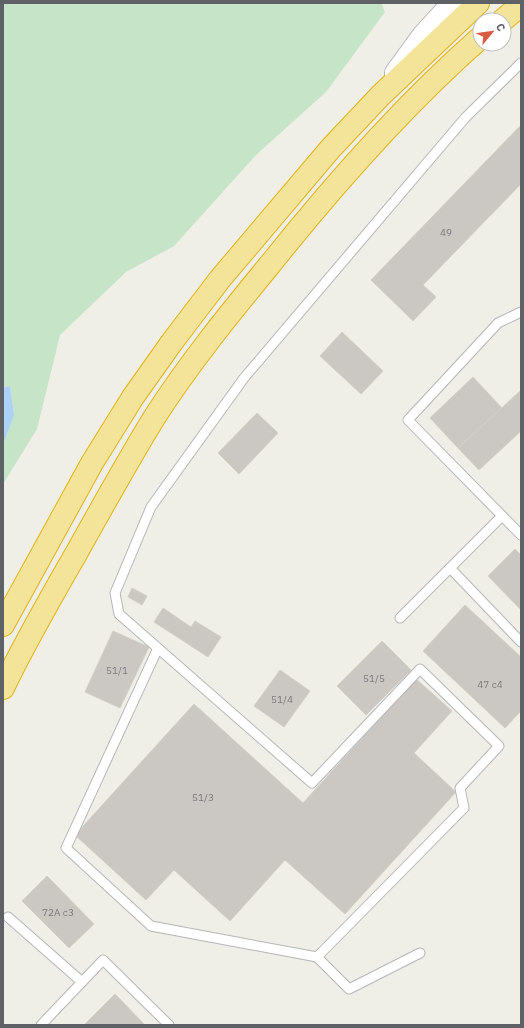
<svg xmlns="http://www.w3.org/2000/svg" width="524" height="1028" font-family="'IBM Plex Sans',sans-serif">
<rect width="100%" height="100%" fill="#efeee7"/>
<path fill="#c6e4c8" d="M3,3H381L385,12L326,92L257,154L174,246L126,272L60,335L37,429L3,484V445L14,415L10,386L3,388Z"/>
<path fill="#aed1f8" d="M10,386L14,415L3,445V388Z"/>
<g fill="#cbc8c4" stroke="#d3d0c6">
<path d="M521,125V184L423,285L436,297L413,321L371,280Z"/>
<path d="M342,332L383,371L361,394L320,356Z"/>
<path d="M473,377L502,408L458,448L430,418Z"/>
<path d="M521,390V431L479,470L458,448Z"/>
<path d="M257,413L278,433L239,474L218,453Z"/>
<path d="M515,549L521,555V610L488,576Z"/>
<path d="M132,588L147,596L142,605L128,597Z"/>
<path d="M465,605L521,657V711L505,728L423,651Z"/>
<path d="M163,608L191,627L195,621L221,637L208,657L154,622Z"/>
<path d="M113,631L149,647L120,708L85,692Z"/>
<path d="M382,641L411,670L366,715L337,686Z"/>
<path d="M280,670L310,691L284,727L254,706Z"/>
<path d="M416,679L452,711L414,753L456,792L345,914L285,860L230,921L174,870L146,900L75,835L194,704L303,803Z"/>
<path d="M47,876L94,924L69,948L22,901Z"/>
<path d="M115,994L145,1025H84Z"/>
</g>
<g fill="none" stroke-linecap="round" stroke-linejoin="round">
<g stroke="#b4b6ba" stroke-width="11">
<g id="lane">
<path d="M521,312L498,323L408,420L521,535"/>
<path d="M450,568L521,642"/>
<path d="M400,618L502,516"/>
<path d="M158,648L66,848L151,926L317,957L464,808L460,788L499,746L420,669L312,783L119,614L115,593L151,507L244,378L465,118L521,63"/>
<path d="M8,917L82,982"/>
<path d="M317,957L349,989L420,953"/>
<path d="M41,1025L103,960L169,1025"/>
</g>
</g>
<g stroke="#b5b8bd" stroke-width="24">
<path id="secondary" d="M396,73L423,36L453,3"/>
</g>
<g stroke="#e1b215" stroke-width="24">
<g id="highway">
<path d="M503,20L521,5"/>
<path d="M3,625L92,463L133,397L172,342L220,279L331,148L381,95L478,3"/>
<path d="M3,688C25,642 51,597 77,552C102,507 127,462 154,418C189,363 231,312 272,262C336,182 403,106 480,38"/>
</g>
</g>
<use href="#lane" stroke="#fff" stroke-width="9"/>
<use href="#secondary" stroke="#fff" stroke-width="22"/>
<use href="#highway" stroke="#f4e499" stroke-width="22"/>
</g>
<g text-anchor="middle" stroke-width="3" stroke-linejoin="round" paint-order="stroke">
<g font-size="10" fill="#797b7e">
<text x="446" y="236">49</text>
<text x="117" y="674">51/1</text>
<text x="374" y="682">51/5</text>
<text x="490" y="688">47 с4</text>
<text x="282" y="703">51/4</text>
<text x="203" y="801">51/3</text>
<text x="58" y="916">72А с3</text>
</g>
</g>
<rect width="524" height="1028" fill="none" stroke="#5e6166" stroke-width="8"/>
<g transform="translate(492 32) rotate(61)"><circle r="19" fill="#ffffff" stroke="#bfc0c2"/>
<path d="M0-3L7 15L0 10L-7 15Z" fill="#da5a42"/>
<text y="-6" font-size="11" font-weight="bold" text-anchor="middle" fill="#5e6166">С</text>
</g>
</svg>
